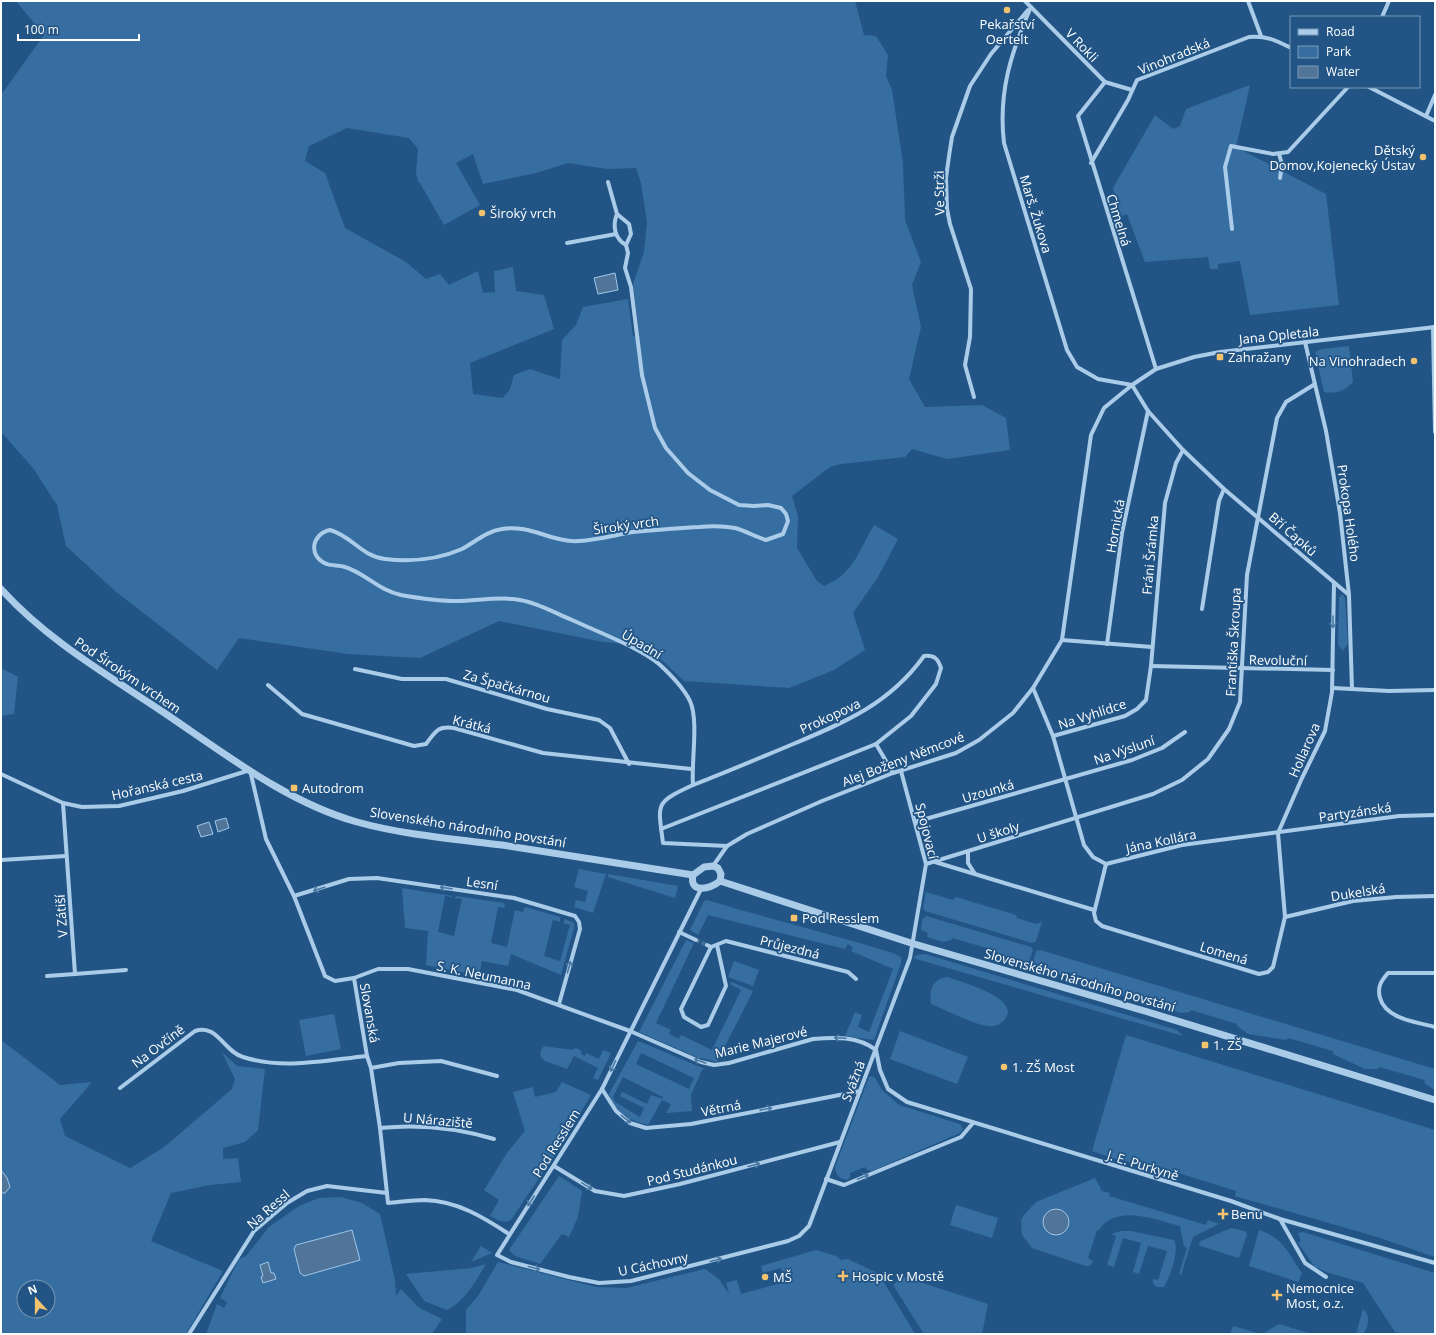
<svg xmlns="http://www.w3.org/2000/svg" width="1436" height="1335" font-family="'Open Sans',sans-serif">
<rect width="100%" height="100%" fill="#225585"/>
<g fill="#366ea2" fill-rule="evenodd">
<path d="M16,1H855L864,35L876,36L888,55L886,76L892,90L903,163L905,220L921,262L912,285L921,327L909,379L925,407L982,405L1006,418L1010,450L947,459L912,449L905,457L841,464L830,467L792,496L798,516L797,548L817,581L824,586C829,583 835,581 840,577C857,563 863,543 874,525L898,539L878,577L853,613L865,650L834,670L789,688L684,681L663,661L639,645L603,642L499,621L420,658L348,654L239,638L217,670L115,591L66,546L57,505L33,468L1,432V95L44,35ZM347,128L409,138L418,149L416,172L418,182L420,183L444,225L480,205L456,163L473,154L483,184L536,173L568,163L607,169L636,168L641,183L647,222L644,252L633,284L639,335L633,336L628,299L583,307L576,325L562,340L560,379L530,369L514,375L510,389L503,398L473,394L470,363L554,329L544,295L516,291L513,267L494,271L495,292L483,293L478,271L449,285L440,274L426,279L406,262L345,228L325,173L305,161L309,146Z"/>
<path d="M1250,85L1236,147L1326,194L1339,305L1250,315L1240,261L1218,264V269H1210L1208,257L1145,262L1127,214L1121,216L1113,188L1155,115L1173,129L1180,126L1186,109Z"/>
<path d="M1349,346L1353,382C1344,391 1337,394 1324,392L1315,352L1322,349Z"/>
<path d="M1341,595H1343L1345,598L1348,643L1343,651L1338,645L1339,598Z"/>
<path d="M1,668L18,677L14,714L1,716Z"/>
<path d="M579,869L606,874L593,913L574,907L576,900L585,902L588,891L574,887Z"/>
<path d="M608,874L678,886L675,898L608,877Z"/>
<path d="M402,888L452,896V897L445,896L438,932L454,936L462,899L455,898L456,896L504,903L505,908L498,907L491,943L507,947L515,910L523,912L525,907L560,917V922L553,920L544,956L560,961L570,925L563,923L565,919L574,923V928L561,975L511,954L508,966L482,961L480,971L506,977L505,981L426,965L428,931L405,928Z"/>
<path d="M926,892L953,900L956,897L1016,915L1017,918L1036,924L1042,922L1036,941L1032,943L925,911L923,908Z"/>
<path d="M707,900C769,919 831,934 893,953L901,957V963L874,1040L845,1036L855,1012L862,1015L858,1027L869,1032L893,969L851,951L853,947L848,944L845,949L708,915L698,935L690,930L704,901Z"/>
<path d="M926,916L1031,947L1033,950L1027,967L1008,961L997,953V951L952,938L951,940L943,942L927,937L928,933L921,930L922,920Z"/>
<path d="M686,940L694,943L656,1023L671,1030L669,1034L679,1039L681,1035L712,1050L741,990L730,984L731,982L753,991L717,1062L694,1056L639,1032Z"/>
<path d="M1040,950L1435,1069V1090L1424,1083L1425,1080L1379,1067L1378,1069H1365L1333,1054V1051L1288,1038L1287,1040L1248,1034L1237,1026V1024L1191,1010L1190,1012L1181,1013L1123,996L1113,988V986L1067,972L1066,974L1053,975L1031,968L1036,951Z"/>
<path d="M925,954L1177,1030L1183,1036L913,958L917,955Z"/>
<path d="M734,961L759,970L753,986L728,977Z"/>
<path d="M948,977C960,982 1022,998 1005,1019C1001,1024 995,1027 988,1026C978,1026 943,1009 931,1004C929,990 932,979 948,977Z"/>
<path d="M334,1014L341,1049L306,1056L299,1020Z"/>
<path d="M900,1031L968,1057L957,1084L890,1059Z"/>
<path d="M1126,1035L1435,1130V1257L1377,1237L1235,1196L1236,1191L1153,1165L1152,1169L1125,1161L1124,1162L1092,1151Z"/>
<path d="M1,1040L60,1085L92,1082L60,1119L65,1136L130,1168L163,1148L232,1089L235,1079L222,1052L237,1066L265,1069L258,1130L245,1142L223,1148V1159L238,1158L241,1182L210,1185L171,1193L151,1241L223,1271L186,1334H1V1193L7,1178L1,1170ZM24,1287H48V1311H24Z"/>
<path d="M638,1041L705,1069L702,1070L691,1095L692,1111L666,1113L671,1104L662,1100L648,1125C631,1121 615,1113 609,1094ZM641,1053L694,1078L689,1089L636,1064ZM623,1077L663,1097L662,1099L651,1095L647,1104L622,1092L620,1096L644,1108L640,1117L615,1102L613,1097Z"/>
<path d="M544,1046L572,1050L576,1048L582,1051L581,1054L585,1056L586,1053L599,1059L603,1050L611,1053L598,1080L593,1078L598,1068L574,1056L567,1069L545,1061C539,1057 539,1051 544,1046Z"/>
<path d="M872,1076L875,1078L882,1090L899,1105L960,1124L963,1129L960,1133L872,1171L867,1170L865,1167L850,1173V1177L847,1180C838,1178 836,1175 835,1167L869,1077Z"/>
<path d="M562,1082L591,1095L562,1144L511,1220C503,1224 498,1220 490,1216L499,1200L484,1190L507,1153L525,1131L513,1092L533,1087L535,1097L556,1092Z"/>
<path d="M559,1176L582,1191L578,1217L569,1237L562,1234L540,1264L515,1256L509,1250Z"/>
<path d="M1095,1178L1102,1191L1110,1193L1109,1196L1206,1225L1208,1220L1219,1224L1193,1237L1181,1275L1179,1274L1187,1248L1184,1246L1180,1226C1156,1220 1116,1203 1099,1230H1097L1088,1258L1093,1261L1091,1265L1086,1266L1032,1248L1022,1235L1021,1221L1023,1216L1036,1202ZM1052,1210L1065,1232L1059,1235H1053L1048,1213Z"/>
<path d="M341,1197L362,1203L380,1214L395,1280L396,1296L401,1289L418,1307L442,1319L432,1334H206L217,1304L224,1308L227,1302L220,1298L239,1259L246,1256L269,1227L299,1206L319,1198Z"/>
<path d="M956,1205L998,1218L992,1238L950,1225Z"/>
<path d="M1231,1228L1245,1231L1247,1234L1239,1258L1200,1246L1199,1243L1201,1241Z"/>
<path d="M1259,1230C1284,1238 1288,1253 1302,1273L1298,1282L1249,1266Z"/>
<path d="M1121,1231H1131L1174,1240C1180,1251 1170,1276 1164,1287H1157L1153,1283V1279L1158,1280L1167,1251L1148,1246L1139,1274L1133,1272L1141,1243L1123,1238L1114,1267L1107,1265L1116,1236L1111,1234Z"/>
<path d="M1303,1232L1435,1273V1334H1403L1395,1332L1363,1283L1326,1272L1315,1267L1298,1243L1301,1241L1298,1233Z"/>
<path d="M481,1246L492,1253L471,1262Z"/>
<path d="M816,1250L836,1256L841,1260L848,1259L879,1274L915,1334H466V1310L478,1296L498,1262L596,1287L626,1288L705,1269L719,1279L729,1294L726,1283L737,1280L741,1294L785,1282L781,1268L763,1273L761,1266Z"/>
<path d="M486,1264C475,1282 466,1300 447,1310L424,1301L406,1274L472,1268Z"/>
<path d="M904,1277L988,1304L982,1334H924L893,1285Z"/>
<path d="M1363,1309C1371,1316 1369,1326 1363,1334H1356Z"/>
<path d="M1279,1324L1312,1334H1262Z"/>
<path d="M1233,1326L1261,1334H1230Z"/>
</g>
<g fill="#517598" stroke="#9fc7ea">
<path d="M615,273L618,290L598,294L594,278Z"/>
<path d="M226,818L229,828L218,832L215,821Z"/>
<path d="M209,822L213,834L201,837L197,826Z"/>
<path d="M1,1170L7,1178L10,1187L5,1193H1Z"/>
<circle cx="1056" cy="1222" r="13"/>
<path d="M352,1230L360,1260L304,1276L300,1273L294,1249L296,1245Z"/>
<path d="M268,1262L271,1273H274L276,1279L263,1283L261,1277L263,1276L260,1265Z"/>
</g>
<g fill="none" stroke-linecap="round" stroke-linejoin="round">
<path stroke="#436e97" stroke-width="4" stroke-dasharray="4 2" stroke-linecap="butt" d="M696,940L707,945"/>
<g stroke="#abcce9" stroke-width="4">
<path d="M1025,1L1105,82L1132,90"/>
<path d="M1248,1L1261,36"/>
<path d="M1031,7C1011,52 998,93 1004,143L1067,350L1077,367L1098,379L1132,385"/>
<path d="M1382,17L1389,1"/>
<path d="M1105,82L1078,116L1156,369"/>
<path d="M1369,87L1435,121"/>
<path d="M1426,116L1435,95"/>
<path d="M1279,154L1282,164L1280,178"/>
<path d="M1091,163L1128,100L1137,80L1249,37C1266,35 1277,41 1291,48"/>
<path d="M608,182L617,214L629,224L631,234L626,245L628,253L625,268L631,287L642,375L655,428L666,448L688,473L710,490L739,505L754,506L768,505L781,508L786,514L788,521L783,534L766,540C756,537 746,531 735,528C724,526 711,526 699,527C677,528 655,530 633,532C615,535 597,540 579,541C553,543 530,524 502,529C487,531 475,542 462,549C437,560 412,562 385,559C361,556 352,536 330,530C311,534 308,557 327,564C332,566 339,565 345,567C365,573 378,590 401,595C418,598 438,601 456,601C475,601 493,597 513,599C534,601 553,612 572,620C598,632 638,647 659,664C670,674 683,687 690,701C699,721 691,762 693,785"/>
<path d="M617,214C612,226 615,239 626,245"/>
<path d="M1232,229L1225,167L1231,146L1273,154L1288,152L1348,87"/>
<path d="M567,243L616,234"/>
<path d="M1433,327L1435,432"/>
<path d="M1305,342L1326,431L1340,513L1349,595L1352,689"/>
<path d="M1132,385L1148,411L1183,450L1224,489L1349,595"/>
<path d="M974,397L965,365L970,337L971,289L950,224L947,209L946,178L949,156L952,137L970,86L991,54L1028,10"/>
<path d="M1202,609L1219,501L1224,489"/>
<path d="M1062,640L1152,647"/>
<path d="M1107,644L1122,533L1148,411"/>
<path d="M1151,666L1333,670"/>
<path d="M355,669L402,679H446L547,709L599,720L610,728L629,764"/>
<path d="M268,685L302,714L414,746L426,744C436,731 437,726 454,728L543,753L691,769"/>
<path d="M1033,688L1053,736L1084,845L1093,857L1106,864L1182,845L1399,816L1435,815"/>
<path d="M1333,688L1389,691L1435,690"/>
<path d="M1053,736L1125,716L1137,709L1146,700L1151,666L1165,503L1176,463L1183,450"/>
<path d="M876,744L893,773"/>
<path d="M1,774L63,803L82,807L119,806L183,791L250,770L266,839L294,896L325,976L335,981L354,978L367,1056L371,1068L380,1128L388,1203C400,1202 413,1200 425,1200C457,1201 483,1217 509,1234"/>
<path d="M63,803L75,974L126,970"/>
<path d="M915,822L1132,760L1162,748L1185,732"/>
<path d="M661,829L876,744L911,716L936,684L941,668C938,659 935,655 924,656C888,706 841,724 786,747C755,760 724,773 693,785C654,803 658,803 663,843L727,846"/>
<path d="M968,852V863L975,874"/>
<path d="M1,860L66,856"/>
<path d="M935,862L1094,910"/>
<path d="M926,864L1153,794L1182,780L1208,759L1229,729L1240,702L1247,575L1277,418L1286,402L1315,384"/>
<path d="M1106,864L1094,913L1096,921L1102,926L1259,974L1268,972L1273,967L1285,917L1278,833L1302,778L1325,731L1332,692L1334,583"/>
<path d="M713,866L727,846L747,834L822,801L893,773L956,753L979,740L1013,713L1033,688L1062,640L1091,435L1104,408L1132,385L1156,369L1194,357L1220,352L1435,327"/>
<path d="M701,889L602,1089L497,1255L511,1262L569,1277L599,1283L631,1281L788,1241L799,1236L809,1226L910,958L926,864L901,771"/>
<path d="M294,896L349,879L377,878L514,898L575,916L579,922L580,929L559,1004"/>
<path d="M1285,917L1353,901L1396,897L1435,896"/>
<path d="M679,932L696,940"/>
<path d="M707,945L711,947L726,941L848,972L856,979"/>
<path d="M711,947L681,1009L684,1017L701,1027L708,1025L726,986L717,945"/>
<path d="M1435,973H1388C1381,981 1377,987 1380,998C1386,1019 1416,1022 1435,1027"/>
<path d="M47,976L75,974"/>
<path d="M354,978L378,969H408L517,990L630,1031L701,1062L714,1065L729,1063L813,1039C835,1037 858,1036 876,1050"/>
<path d="M876,1050L880,1070L888,1089L907,1102L1231,1201L1280,1219L1435,1263"/>
<path d="M371,1068L399,1063L441,1061L497,1076"/>
<path d="M120,1088L195,1031C217,1023 224,1052 243,1057C283,1070 327,1060 367,1056"/>
<path d="M602,1089L616,1111L630,1123L646,1128L691,1124L860,1091"/>
<path d="M380,1128C418,1124 457,1128 494,1139"/>
<path d="M554,1166L595,1191L624,1196L680,1184L840,1142"/>
<path d="M826,1179L844,1185L961,1137L973,1123"/>
<path d="M1280,1219L1305,1263L1326,1277"/>
<path d="M189,1334L254,1231L287,1203L307,1191L327,1186L387,1193"/>
</g>
<g stroke="#abcce9" stroke-width="7">
<path d="M1,589C47,640 106,674 163,712C224,753 286,802 357,822C404,835 454,839 502,845C566,855 629,865 693,875"/>
<path d="M713,866L718,868L721,874L720,881C710,889 689,894 693,875L704,867Z"/>
<path d="M720,881L911,943L1148,1012L1435,1100"/>
</g>
</g>
<defs><path id="oneway-shaft" d="M-6 0H5M1.5-3L5.5 0L1.5 3" fill="none" stroke-width="1.6" stroke-linecap="round" stroke-linejoin="round"/></defs>
<g stroke="#4b79a3">
<use href="#oneway-shaft" transform="translate(1333 622) rotate(90)"/>
<use href="#oneway-shaft" transform="translate(446 888) rotate(-172)"/>
<use href="#oneway-shaft" transform="translate(319 889) rotate(162)"/>
<use href="#oneway-shaft" transform="translate(569 967) rotate(-74)"/>
<use href="#oneway-shaft" transform="translate(840 1038) rotate(-177)"/>
<use href="#oneway-shaft" transform="translate(700 1061) rotate(-160)"/>
<use href="#oneway-shaft" transform="translate(613 1066) rotate(116)"/>
<use href="#oneway-shaft" transform="translate(766 1109) rotate(-11)"/>
<use href="#oneway-shaft" transform="translate(626 1119) rotate(38)"/>
<use href="#oneway-shaft" transform="translate(754 1165) rotate(-15)"/>
<use href="#oneway-shaft" transform="translate(863 1177) rotate(-22)"/>
<use href="#oneway-shaft" transform="translate(587 1186) rotate(31)"/>
<use href="#oneway-shaft" transform="translate(531 1201) rotate(123)"/>
<use href="#oneway-shaft" transform="translate(716 1260) rotate(-14)"/>
<use href="#oneway-shaft" transform="translate(534 1268) rotate(15)"/>
</g>
<g fill="#f5c36d" stroke="#225585" stroke-width="1.5">
<circle cx="1007" cy="10" r="4"/>
<circle cx="1423" cy="157" r="4"/>
<circle cx="482" cy="213" r="4"/>
<rect x="1216" y="353" width="8" height="8" rx="2"/>
<circle cx="1414" cy="361" r="4"/>
<rect x="290" y="784" width="8" height="8" rx="2"/>
<rect x="790" y="914" width="8" height="8" rx="2"/>
<rect x="1201" y="1041" width="8" height="8" rx="2"/>
<circle cx="1004" cy="1067" r="4"/>
<path d="M1221 1208h4v4h4v4h-4v4h-4v-4h-4v-4h4z"/>
<path d="M841 1270h4v4h4v4h-4v4h-4v-4h-4v-4h4z"/>
<circle cx="765" cy="1277" r="4"/>
<path d="M1275 1289h4v4h4v4h-4v4h-4v-4h-4v-4h4z"/>
</g>
<g text-anchor="middle" stroke-width="3.5" stroke-linejoin="round" paint-order="stroke">
<g font-size="13" fill="#fff" stroke="#225585" text-anchor="start">
<text x="1007" y="29" text-anchor="middle">Pekařství<tspan x="1007" dy="15">Oertelt</tspan></text>
<text x="1415" y="155" text-anchor="end">Dětský<tspan x="1415" dy="15">Domov,Kojenecký Ústav</tspan></text>
<text x="490" y="218">Široký vrch</text>
<text x="1228" y="362">Zahražany</text>
<text x="1406" y="366" text-anchor="end">Na Vinohradech</text>
<text x="302" y="793">Autodrom</text>
<text x="802" y="923">Pod Resslem</text>
<text x="1213" y="1050">1. ZŠ</text>
<text x="1012" y="1072">1. ZŠ Most</text>
<text x="1231" y="1219">Benu</text>
<text x="852" y="1281">Hospic v Mostě</text>
<text x="773" y="1282">MŠ</text>
<text x="1286" y="1293">Nemocnice<tspan x="1286" dy="15">Most, o.z.</tspan></text>
</g>
<g font-size="13" fill="#fff" stroke="#225585">
<text transform="translate(1082 45) rotate(46)" y="5">V Rokli</text>
<text transform="translate(1174 56) rotate(-22)" y="5">Vinohradská</text>
<text transform="translate(939 193) rotate(-91)" y="5">Ve Strži</text>
<text transform="translate(1036 214) rotate(73)" y="5">Marš. Žukova</text>
<text transform="translate(1119 220) rotate(73)" y="5">Chmelná</text>
<text transform="translate(1279 335) rotate(-6)" y="5">Jana Opletala</text>
<text transform="translate(1349 513) rotate(82)" y="5">Prokopa Holého</text>
<text transform="translate(626 525) rotate(-8)" y="5">Široký vrch</text>
<text transform="translate(1115 526) rotate(-80)" y="5">Hornická</text>
<text transform="translate(1293 534) rotate(41)" y="5">Bří Čapků</text>
<text transform="translate(1150 555) rotate(-85)" y="5">Fráni Šrámka</text>
<text transform="translate(1233 642) rotate(-87)" y="5">Františka Škroupa</text>
<text transform="translate(642 644) rotate(31)" y="5">Úpadní</text>
<text transform="translate(1278 660) rotate(1)" y="5">Revoluční</text>
<text transform="translate(128 675) rotate(34)" y="5">Pod Širokým vrchem</text>
<text transform="translate(507 686) rotate(16)" y="5">Za Špačkárnou</text>
<text transform="translate(1092 714) rotate(-18)" y="5">Na Vyhlídce</text>
<text transform="translate(830 716) rotate(-25)" y="5">Prokopova</text>
<text transform="translate(472 724) rotate(14)" y="5">Krátká</text>
<text transform="translate(1124 750) rotate(-19)" y="5">Na Výsluní</text>
<text transform="translate(1304 750) rotate(-66)" y="5">Hollarova</text>
<text transform="translate(903 759) rotate(-21)" y="5">Alej Boženy Němcové</text>
<text transform="translate(157 785) rotate(-13)" y="5">Hořanská cesta</text>
<text transform="translate(988 791) rotate(-16)" y="5">Uzounká</text>
<text transform="translate(1355 812) rotate(-8)" y="5">Partyzánská</text>
<text transform="translate(468 827) rotate(9)" y="5">Slovenského národního povstání</text>
<text transform="translate(927 831) rotate(76)" y="5">Spojovací</text>
<text transform="translate(998 832) rotate(-17)" y="5">U školy</text>
<text transform="translate(1161 841) rotate(-12)" y="5">Jána Kollára</text>
<text transform="translate(482 883) rotate(8)" y="5">Lesní</text>
<text transform="translate(1358 892) rotate(-9)" y="5">Dukelská</text>
<text transform="translate(61 916) rotate(-94)" y="5">V Zátiší</text>
<text transform="translate(790 947) rotate(14)" y="5">Průjezdná</text>
<text transform="translate(1224 953) rotate(17)" y="5">Lomená</text>
<text transform="translate(484 975) rotate(12)" y="5">S. K. Neumanna</text>
<text transform="translate(1080 980) rotate(16)" y="5">Slovenského národního povstání</text>
<text transform="translate(370 1013) rotate(80)" y="5">Slovanská</text>
<text transform="translate(761 1042) rotate(-14)" y="5">Marie Majerové</text>
<text transform="translate(158 1046) rotate(-37)" y="5">Na Ovčíně</text>
<text transform="translate(853 1081) rotate(-69)" y="5">Svážná</text>
<text transform="translate(721 1108) rotate(-11)" y="5">Větrná</text>
<text transform="translate(438 1120) rotate(5)" y="5">U Náraziště</text>
<text transform="translate(556 1143) rotate(-58)" y="5">Pod Resslem</text>
<text transform="translate(1143 1165) rotate(17)" y="5">J. E. Purkyně</text>
<text transform="translate(692 1170) rotate(-14)" y="5">Pod Studánkou</text>
<text transform="translate(268 1209) rotate(-41)" y="5">Na Ressl</text>
<text transform="translate(653 1264) rotate(-12)" y="5">U Cáchovny</text>
</g>
</g>
<rect width="1436" height="1335" fill="none" stroke="#ffffff" stroke-width="4"/>
<rect x="1290" y="16" width="130" height="72" fill="#225585" stroke="#7a99b6"/>
<rect x="1298" y="29" width="20" height="6" fill="#abcce9" stroke="#7a99b6"/>
<text x="1326" y="36" font-size="12" fill="#ffffff">Road</text>
<rect x="1298" y="46" width="20" height="12" fill="#366ea2" stroke="#7a99b6"/>
<text x="1326" y="56" font-size="12" fill="#ffffff">Park</text>
<rect x="1298" y="66" width="20" height="12" fill="#517598" stroke="#7a99b6"/>
<text x="1326" y="76" font-size="12" fill="#ffffff">Water</text>
<g transform="translate(36 1299) rotate(339)"><circle r="19" fill="#225585" stroke="#7a99b6"/>
<path d="M0-3L7 15L0 10L-7 15Z" fill="#f5c36d"/>
<text y="-6" font-size="11" font-weight="bold" text-anchor="middle" fill="#ffffff">N</text>
</g>
<path d="M18 34v6h121v-6" fill="none" stroke="#ffffff" stroke-width="2"/>
<text x="24" y="34" font-size="12" fill="#ffffff" stroke="#225585" stroke-width="3" paint-order="stroke">100 m</text>
</svg>
